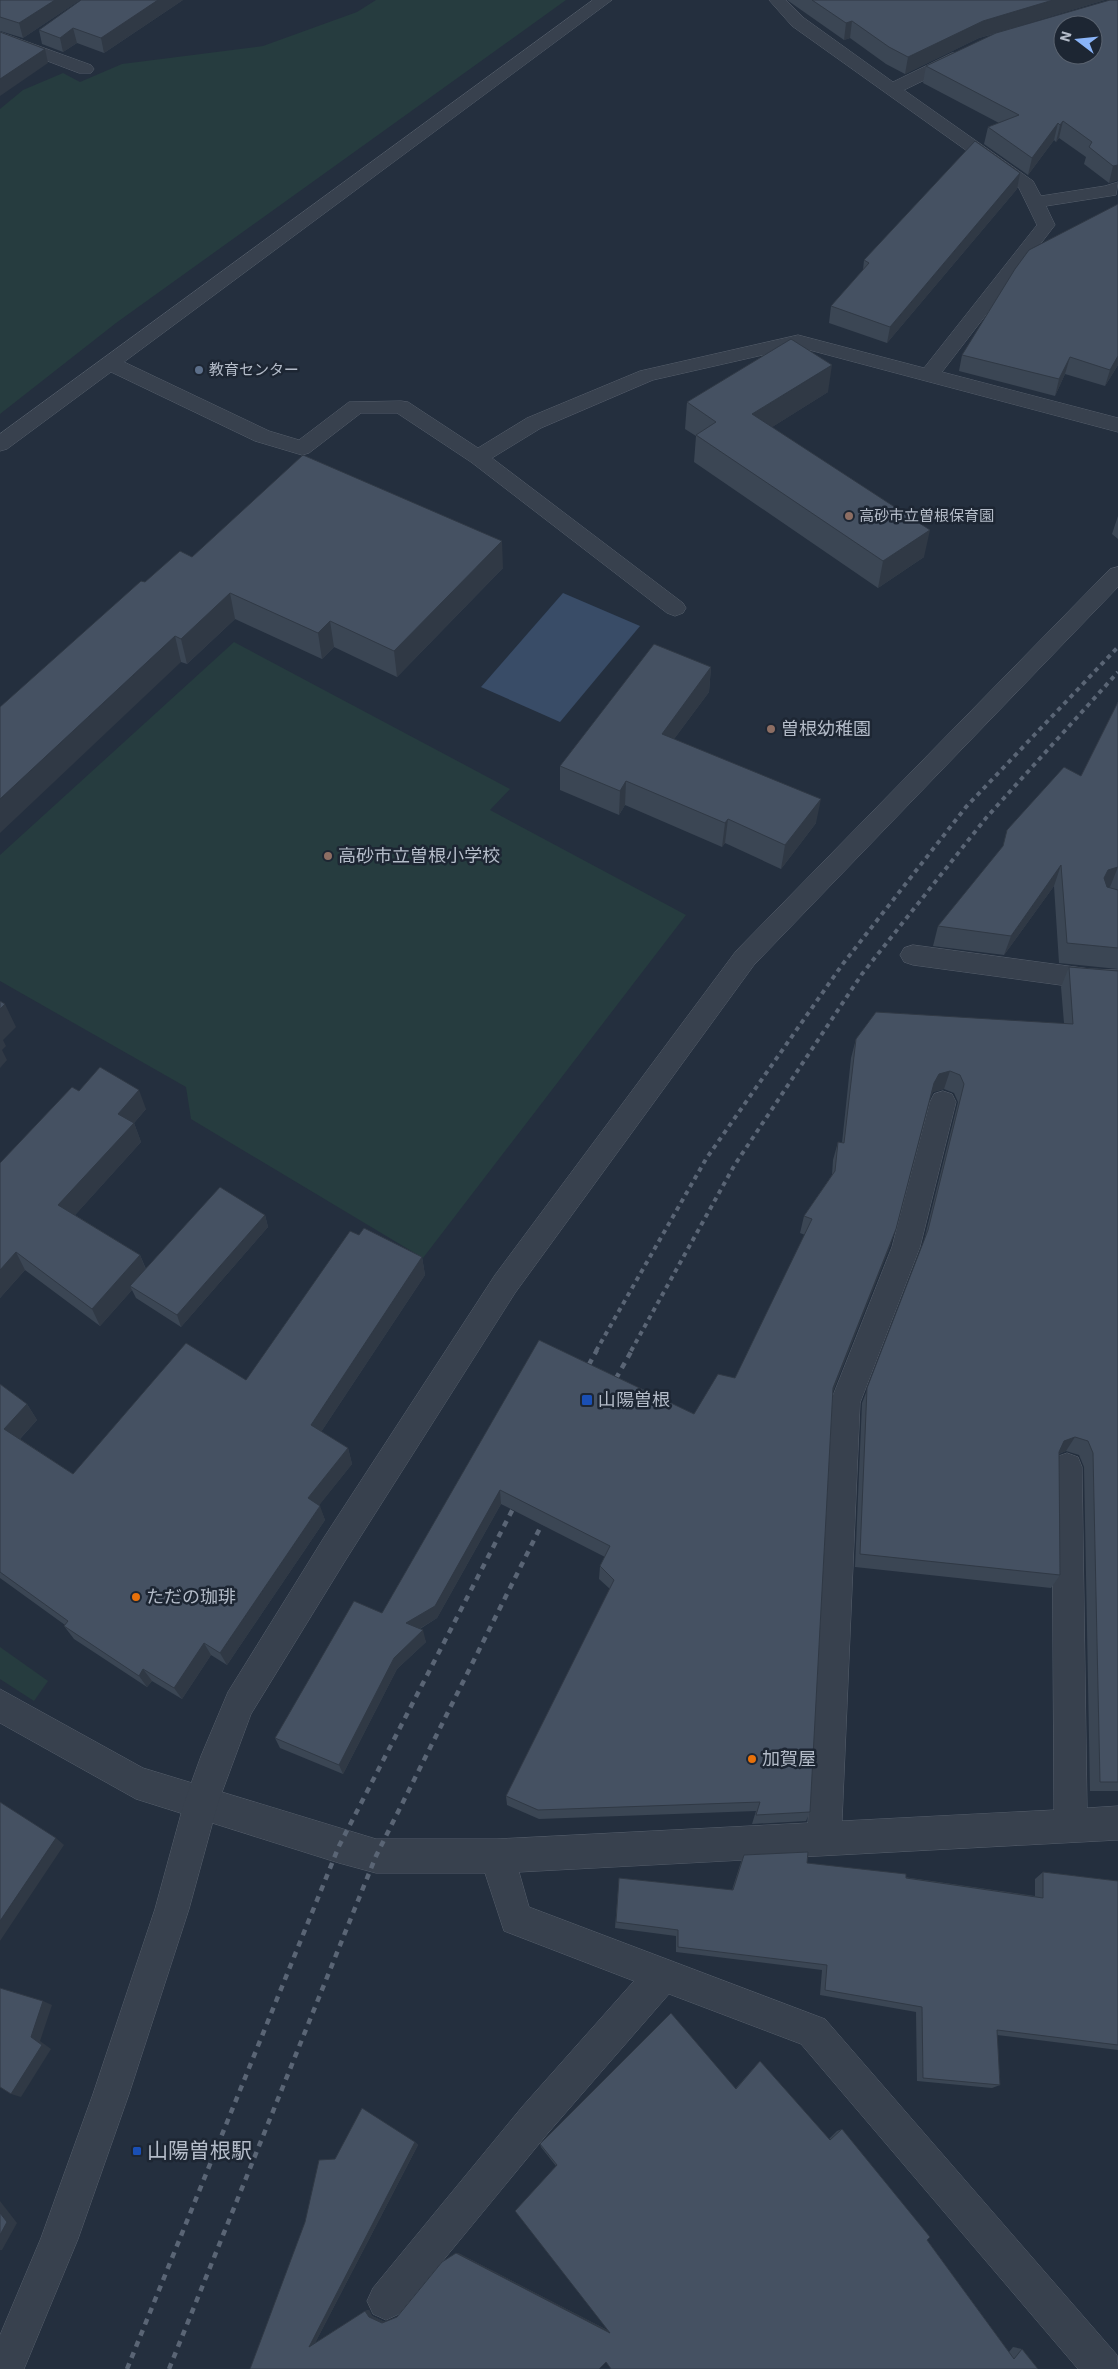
<svg xmlns="http://www.w3.org/2000/svg" width="1118" height="2369" font-family="'IBM Plex Sans','Noto Sans JP',sans-serif">
<rect width="100%" height="100%" fill="#242f3e"/>
<g fill="#263c3f">
<path d="M376,0H566L116,323L0,414V109L23,90L63,73L80,82L122,64L263,46L357,12Z"/>
<path d="M234,642L510,789L490,810L686,915L423,1258L191,1119L186,1087L0,981V855Z"/>
<path d="M0,1647L48,1681L34,1701L0,1679Z"/>
</g>
<path fill="#394c67" d="M563,593L640,626L560,722L481,687Z"/>
<g fill="none" stroke-linecap="round" stroke-linejoin="round">
<g stroke="#565f6c" stroke-width="1">
<g id="minor">
<path d="M593,0H612L124,362L269,431L299,440L349,402L401,401L408,402L478,448L527,418L640,371L798,335L924,368L1037,225L1019,188L792,26L769,0H786L804,18L893,82L952,53H964L967,57L964,61L904,90L1033,181L1041,196L1105,186L1118,182L1116,195L1046,206L1055,225L942,372L1118,418V432L798,347L653,380L541,428L492,458L683,603L686,608L683,613L675,616L667,613L471,462L397,413H361L309,453L302,455L255,441L111,372L7,449L0,451V434Z"/>
<path d="M0,32L91,65L94,69L91,73H79L0,43Z"/>
<path d="M913,945L1090,969L1118,970V990L1090,989L913,965L904,962L900,955L904,948Z"/>
<path d="M943,1091L952,1094L956,1102L920,1247L860,1403L842,1821L1054,1810L1052,1467L1056,1457L1067,1453L1078,1457L1082,1467L1087,1808L1118,1806V1840L519,1872L529,1907L825,2019L1117,2355L1118,2369H1078L801,2044L669,1994L548,2133L399,2314L386,2320L373,2314L367,2301L373,2288L522,2107L634,1981L504,1931L485,1873H376L339,1863L136,1799L0,1723V1689L143,1768L376,1839H497L808,1823L830,1403L892,1247L930,1102L934,1094Z"/>
</g>
</g>
<g stroke="#565f6c" stroke-width="1">
<path id="tertiary" d="M1118,567V587L754,965L515,1293L345,1561L251,1714L218,1803L189,1909L129,2094L78,2239L24,2369H0V2335L41,2238L93,2094L155,1909L184,1803L201,1756L228,1692L323,1539L495,1275L736,951L1110,569Z"/>
</g>
<use href="#minor" fill="#38414e" fill-rule="evenodd"/>
<use href="#tertiary" fill="#38414e" fill-rule="evenodd"/>
<g stroke="#5a6575" stroke-width="4" stroke-dasharray="4.5 4.5" stroke-linecap="butt">
<path d="M596,1351L706,1159L842,965L966,807L1118,647"/>
<path d="M631,1351L734,1166L862,974L986,818L1118,672"/>
</g>
<g stroke="#5a6575" stroke-width="4.5" stroke-dasharray="6 6" stroke-linecap="butt">
<path d="M583,1375L597,1350"/>
<path d="M610,1389L632,1350"/>
<path d="M127,2369L339,1846L519,1497"/>
<path d="M169,2369L376,1856L548,1512"/>
</g>
</g>
<g fill="#3b4654">
<path d="M0,0H80L23,38L0,31Z"/>
<path d="M183,0L104,53L77,43L63,52L42,44L39,30Z"/>
<path d="M787,0H1105L1012,28L1118,0V180L1109,183L1084,164L1086,157L1059,138L1056,142L1054,140L1028,175L984,144L988,127L999,123L923,83L926,66L994,34L979,38L905,74L886,64L850,38L844,40Z"/>
<path d="M1017,189L887,343L829,323L831,306L863,270L864,260Z"/>
<path d="M1118,204V365L1105,386L1065,374L1055,396L959,371L962,355Z"/>
<path d="M828,392L772,427L924,557L878,588L694,462L696,436L685,429L687,402Z"/>
<path d="M1118,516V539L1112,534Z"/>
<path d="M192,557L503,568L397,677L334,647L322,659L235,619L187,664L181,662L145,582Z"/>
<path d="M711,667L709,692L674,739L816,823L781,869L725,843L722,847L625,805L619,815L560,790V766Z"/>
<path d="M1118,702V969L1059,963L1054,886L1004,955L933,946L938,926L1081,776Z"/>
<path d="M1069,967L1118,971V1791H1090L1084,1467L1079,1455L1066,1451L1059,1454L1060,1575L1051,1588L855,1567L862,1403L923,1244L958,1102L954,1093L944,1089L933,1092L930,1098L890,1246L833,1391L810,1812L806,1821L752,1824L756,1811L539,1819L507,1805L506,1796L610,1589L599,1579L600,1566L605,1557L501,1504L437,1618L420,1629L426,1642L397,1669L343,1774L280,1748L275,1738L382,1613L539,1340L694,1414L735,1378L805,1235L800,1233L804,1216L832,1175L833,1160L838,1142L842,1143L851,1058L856,1039L1064,1023L1061,987Z"/>
<path d="M79,1091L146,1109L134,1123L141,1142L75,1215L140,1255L146,1269L265,1215L268,1227L181,1327L136,1298L132,1290L100,1326L25,1270L0,1298V1163Z"/>
<path d="M359,1235L422,1257L425,1275L321,1432L348,1448L352,1464L319,1505L325,1520L227,1665L211,1655L182,1699L152,1681L147,1687L74,1639L64,1626L65,1625L0,1578V1384L27,1404L37,1420L20,1439L73,1474L246,1380Z"/>
<path d="M744,1855L807,1863L1035,1896V1879L1043,1872L1118,1881V2050L997,2035L1000,2085L992,2088L917,2081L916,2012L820,1995L822,1970L676,1952V1936L615,1928L619,1878L732,1890L741,1862Z"/>
<path d="M760,2061L829,2139L837,2131L842,2129L927,2240L1009,2352L1013,2347L1022,2349L1038,2369L606,2362L250,2369L335,2159L415,2142L418,2145L315,2343L365,2311L369,2310L372,2316L385,2322L397,2317L458,2253L609,2331L556,2166L541,2147L540,2144L736,2088Z"/>
</g>
<g fill="#303945">
<path d="M55,0H80L23,38L19,23Z"/>
<path d="M158,0H183L104,53L101,38Z"/>
<path d="M1053,0H1105L979,38L905,74L908,57L983,21Z"/>
<path d="M852,21L850,38L844,40L846,23Z"/>
<path d="M73,28L77,43L63,52L60,38Z"/>
<path d="M45,49L48,63L0,96V79Z"/>
<path d="M1063,121L1059,138L1056,142L1060,125Z"/>
<path d="M1058,123L1054,140L1028,175L1032,158Z"/>
<path d="M1118,165V180L1109,183L1113,166Z"/>
<path d="M1020,173L1017,189L887,343L890,327Z"/>
<path d="M1118,356V365L1105,386L1110,370Z"/>
<path d="M1070,357L1065,374L1055,396L1059,379Z"/>
<path d="M832,365L828,392L750,441L752,414Z"/>
<path d="M930,530L924,557L878,588L883,561Z"/>
<path d="M502,541L503,568L397,677L394,651Z"/>
<path d="M230,593L235,619L187,664L181,639Z"/>
<path d="M330,621L334,647L322,659L318,633Z"/>
<path d="M175,636L181,662L0,833V799Z"/>
<path d="M711,667L709,692L660,758L662,734Z"/>
<path d="M626,781L625,805L619,815L620,791Z"/>
<path d="M821,799L816,823L781,869L785,845Z"/>
<path d="M728,819L725,843L722,847L725,823Z"/>
<path d="M1061,865L1054,886L1004,955L1011,936Z"/>
<path d="M1118,867L1110,887L1100,890L1104,878L1108,870Z"/>
<path d="M5,1004L16,1027L3,1040L6,1046L2,1050L7,1060L0,1068V1009Z"/>
<path d="M950,1071L944,1089L933,1092L928,1102L934,1083L939,1074Z"/>
<path d="M139,1090L146,1109L134,1123L141,1142L67,1224L58,1205L118,1114Z"/>
<path d="M265,1215L268,1227L181,1327L177,1315Z"/>
<path d="M896,1229L890,1246L828,1403L833,1388Z"/>
<path d="M16,1252L25,1270L0,1298V1270Z"/>
<path d="M140,1255L147,1273L130,1286L132,1290L100,1326L92,1309Z"/>
<path d="M422,1257L425,1275L315,1441L311,1425Z"/>
<path d="M27,1404L37,1420L15,1444L4,1429Z"/>
<path d="M1075,1437L1066,1451L1055,1455L1064,1441Z"/>
<path d="M348,1448L352,1464L313,1513L308,1498Z"/>
<path d="M500,1490L501,1504L437,1618L409,1635L406,1623Z"/>
<path d="M320,1506L325,1520L227,1665L220,1653Z"/>
<path d="M423,1630L426,1642L397,1669L343,1774L339,1765L394,1658Z"/>
<path d="M204,1643L211,1655L182,1699L174,1688Z"/>
<path d="M143,1669L152,1681L147,1687L139,1676Z"/>
<path d="M56,1838L64,1845L0,1941V1921Z"/>
<path d="M43,2001L52,2005L40,2041L51,2049L21,2097L11,2094Z"/>
<path d="M415,2142L418,2145L314,2345L309,2347Z"/>
<path d="M0,2201L17,2223L2,2250H0Z"/>
<path d="M456,2253H458L609,2331L610,2333Z"/>
<path d="M369,2310L372,2316L385,2322L382,2323L369,2317L365,2311Z"/>
</g>
<g fill="#455162" stroke="#303945" fill-rule="evenodd">
<path d="M0,0H55L19,23L0,17Z"/>
<path d="M81,0H158L101,38L73,28L60,38L39,30Z"/>
<path d="M812,0H1053L983,21L908,57L889,47L852,21L846,23Z"/>
<path d="M1110,0H1118V165L1113,166L1089,147L1092,142L1063,121L1060,125L1058,123L1032,158L988,127L1019,115L926,66L996,33ZM1063,25H1093V55H1063Z"/>
<path d="M0,32L45,49L0,79Z"/>
<path d="M975,141L1020,173L890,327L831,306L869,263L864,260Z"/>
<path d="M1118,204V356L1110,370L1070,357L1059,379L962,355L1015,269L1029,250Z"/>
<path d="M791,339L832,365L752,414L930,530L883,561L696,435L716,422L687,402Z"/>
<path d="M303,455L502,541L394,651L330,621L318,633L230,593L181,639L175,636L0,799V707L141,581L145,582L180,551L192,557Z"/>
<path d="M654,644L711,667L662,734L821,799L785,845L728,819L725,823L626,781L620,791L560,766Z"/>
<path d="M1118,702V867L1108,870L1104,878L1107,887L1118,890V948L1067,943L1061,865L1011,936L938,926L1003,846L1007,830L1064,767L1081,776Z"/>
<path d="M1069,967L1118,971V1782H1100L1093,1453L1088,1441L1075,1437L1064,1441L1059,1452L1060,1575L860,1554L867,1388L928,1230L964,1084L960,1075L950,1071L939,1074L934,1083L896,1229L833,1388L810,1812L756,1815L760,1802L538,1810L506,1796L614,1580L600,1566L610,1546L500,1490L435,1606L406,1623L423,1630L394,1658L339,1765L275,1738L354,1601L382,1613L539,1340L694,1414L718,1374L735,1378L812,1219L804,1216L835,1171L838,1142L844,1143L856,1039L876,1012L1073,1024Z"/>
<path d="M0,1001L5,1004L0,1009Z"/>
<path d="M100,1067L139,1090L118,1114L134,1123L58,1205L140,1255L92,1309L16,1252L0,1270V1163L72,1087L79,1091Z"/>
<path d="M220,1187L265,1215L177,1315L130,1286Z"/>
<path d="M364,1228L422,1257L311,1425L348,1448L308,1498L320,1506L220,1653L204,1643L174,1688L143,1669L139,1676L64,1626L68,1621L0,1572V1384L27,1404L4,1429L73,1474L186,1343L246,1380L350,1231L359,1235Z"/>
<path d="M0,1802L56,1838L0,1921Z"/>
<path d="M808,1852L807,1863L906,1874V1878L1043,1898V1872L1118,1881V2045L997,2030L1000,2085L923,2078L922,2007L825,1990L827,1965L678,1947V1930L616,1922L619,1878L733,1890L744,1855Z"/>
<path d="M0,1988L43,2001L31,2037L42,2045L11,2094L0,2087Z"/>
<path d="M671,2013L736,2089L760,2061L830,2140L842,2129L930,2237L927,2240L1014,2359L1022,2349L1038,2369H611L606,2362L599,2369H250L305,2222L319,2160L335,2159L362,2108L415,2142L309,2347L365,2311L369,2317L382,2323L397,2317L442,2262L456,2253L610,2333L515,2211L557,2165L540,2144Z"/>
<path d="M0,2213L7,2222L0,2235Z"/>
</g>
<circle fill="#5c6f8a" stroke="#1d2633" stroke-width="2" cx="199" cy="370" r="5"/>
<g fill="#8d6e63" stroke="#1d2633" stroke-width="2">
<circle cx="849" cy="516" r="5"/>
<circle cx="771" cy="729" r="5"/>
<circle cx="328" cy="856" r="5"/>
</g>
<g fill="#1a4fb4" stroke="#1d2633" stroke-width="2">
<rect x="581" y="1394" width="12" height="12" rx="2.5"/>
<rect x="132" y="2146" width="10" height="10" rx="2.5"/>
</g>
<g fill="#e8710a" stroke="#1d2633" stroke-width="2">
<circle cx="136" cy="1597" r="5"/>
<circle cx="752" cy="1759" r="5"/>
</g>
<g text-anchor="middle" stroke-width="5" stroke-linejoin="round" paint-order="stroke">
<g font-size="15" fill="#b4bcc9" stroke="#1d2633" text-anchor="start">
<text x="209" y="375">教育センター</text>
<text x="859" y="521">高砂市立曽根保育園</text>
</g>
<g font-size="18" fill="#b4bcc9" stroke="#1d2633" text-anchor="start">
<text x="781" y="735">曽根幼稚園</text>
<text x="338" y="862">高砂市立曽根小学校</text>
<text x="598" y="1406">山陽曽根</text>
<text x="146" y="1603">ただの珈琲</text>
<text x="762" y="1765">加賀屋</text>
</g>
<g font-size="21" fill="#b4bcc9" stroke="#1d2633" text-anchor="start">
<text x="147" y="2158">山陽曽根駅</text>
</g>
</g>
<g transform="translate(1078 40) rotate(286)"><circle r="24" fill="#1d2633" stroke="#59626f"/>
<path d="M0-4L9 19L0 12L-9 19Z" fill="#8ab4f8"/>
<text y="-8" font-size="14" font-weight="bold" text-anchor="middle" fill="#b4bcc9">N</text>
</g>
</svg>
